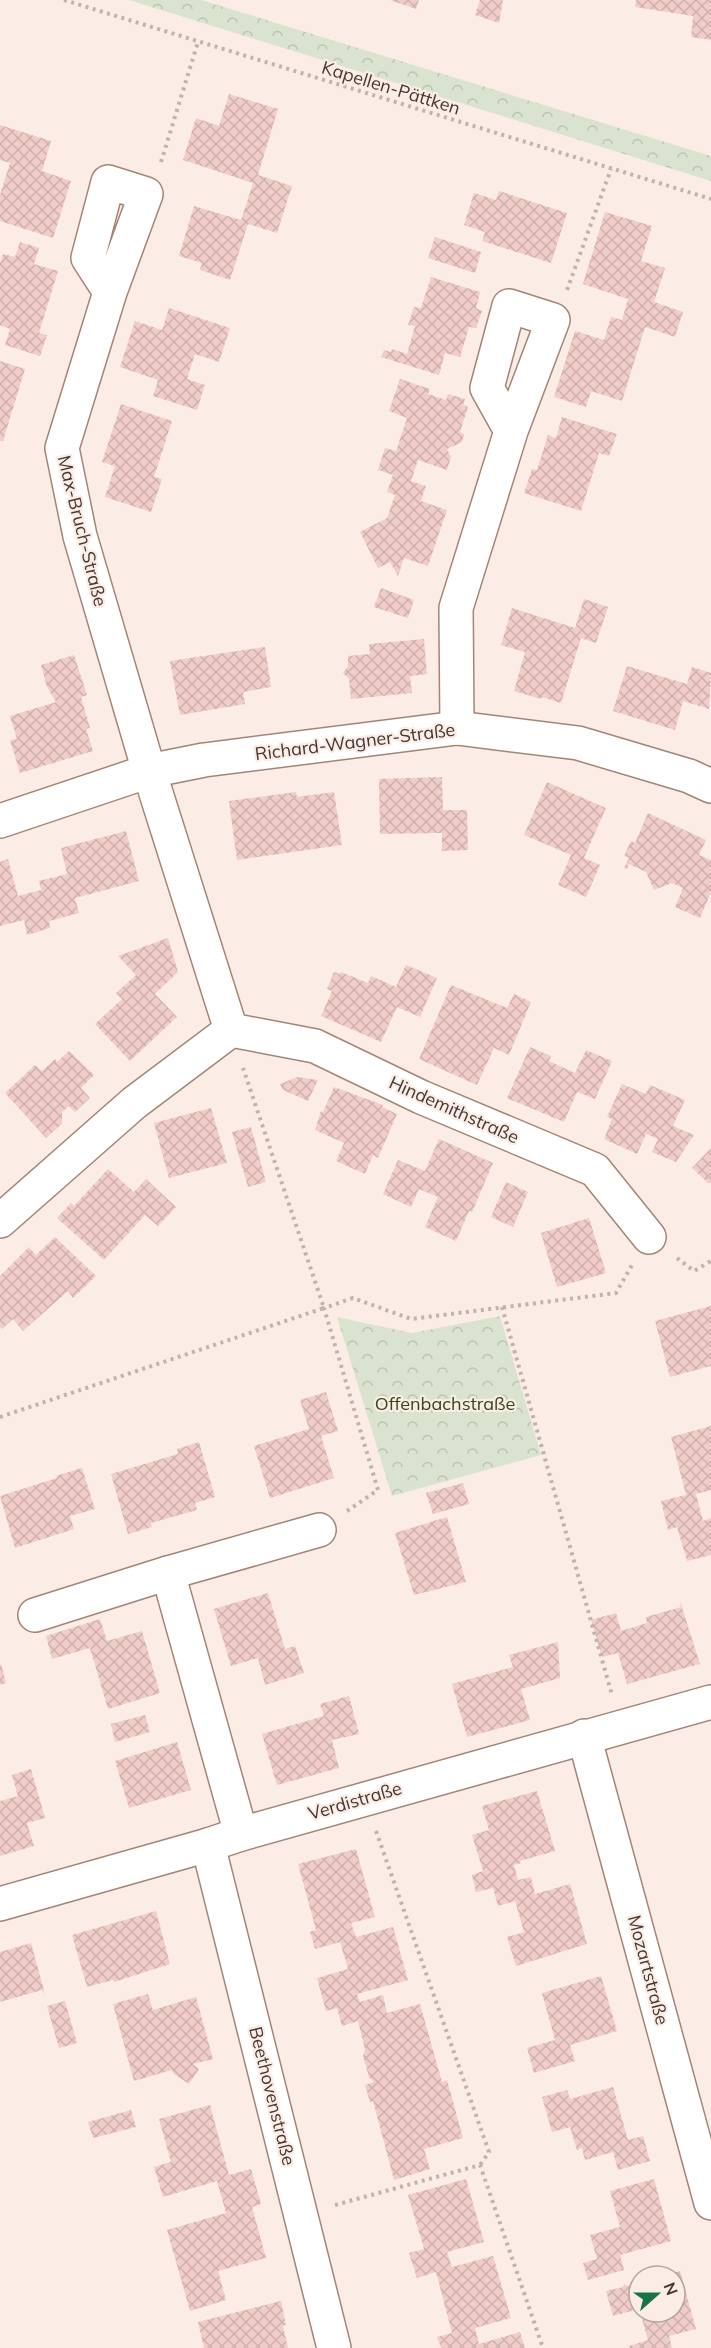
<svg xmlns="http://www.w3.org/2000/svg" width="711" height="2348" font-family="Mulish,sans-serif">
<defs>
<pattern id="forest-crowns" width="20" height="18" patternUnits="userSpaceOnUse" patternTransform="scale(1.5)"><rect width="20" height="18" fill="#dae3cf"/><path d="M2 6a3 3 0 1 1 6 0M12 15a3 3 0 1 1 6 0" fill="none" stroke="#bcc3b2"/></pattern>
<pattern id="building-cross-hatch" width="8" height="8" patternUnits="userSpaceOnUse" patternTransform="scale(1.5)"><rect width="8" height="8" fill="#f1cdc9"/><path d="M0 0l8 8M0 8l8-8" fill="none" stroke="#d0b1ad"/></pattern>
</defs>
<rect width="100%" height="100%" fill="#fbede6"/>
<g fill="url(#forest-crowns)">
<path d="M129,0H201L711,156V181Z"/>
<path d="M500,1316L541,1455L392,1496L337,1317L412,1333Z"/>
</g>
<g fill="url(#building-cross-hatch)">
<path d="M390,0H419L416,9Z"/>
<path d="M480,0H503L499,23L475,15Z"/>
<path d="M636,0H711V40L691,37L693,16L635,7Z"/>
<path d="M229,94L278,109L258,175L292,186L277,233L248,224L230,280L200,270L202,263L179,256L194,206L241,220L247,202L253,183L183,160L196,118L219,126Z"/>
<path d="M0,125L51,141L42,171L71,181L53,238L0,221V195L10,163L0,160Z"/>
<path d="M499,191L567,213L551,263L482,241L485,232L464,225L474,193L496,200Z"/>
<path d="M605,212L652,226L641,261L665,268L654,302L683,312L675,337L645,327L622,401L591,391L586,407L554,397L575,331L604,340L611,317L622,320L628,299L583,284Z"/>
<path d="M435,237L481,252L475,273L428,258Z"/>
<path d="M20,242L39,248L34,264L58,271L39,333L47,335L40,356L5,345L10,329L0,325V263L3,254L15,257Z"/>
<path d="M431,277L480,292L476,308L482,311L476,328L469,327L460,357L445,353L439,375L381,357L384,350L391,352L392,349L407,354L415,326L408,325L414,307L421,308Z"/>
<path d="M169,308L230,328L219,362L195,354L187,379L205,385L197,410L153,396L158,380L120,367L135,321L162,330Z"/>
<path d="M0,361L25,369L3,441H0Z"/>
<path d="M400,379L430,389L428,394L446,400L448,394L465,399L463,405L468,407L460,432L464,434L462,442L447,449L451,457L447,470L418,460L411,481L426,486L421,501L447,510L428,566L404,558L398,576L390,562L378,568L360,532L387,518L395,495L387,492L393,475L378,470L385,448L396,451L407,418L389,411Z"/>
<path d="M121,404L172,421L154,477L162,479L151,512L105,497L115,466L102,462Z"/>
<path d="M562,417L617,434L609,456L599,453L581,511L524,493L532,469L537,470L548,435L556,438Z"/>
<path d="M381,588L414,600L408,618L374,607Z"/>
<path d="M584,599L608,607L596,643L581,638L561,703L542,697L541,699L514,691L525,652L501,645L512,608L575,628Z"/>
<path d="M424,639L427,674L410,676L412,693L351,699L349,679L343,673L348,666V656L370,654L369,644Z"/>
<path d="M265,647L271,687L243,692L245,704L180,715L170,661Z"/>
<path d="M74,655L87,695L81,697L90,728L86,729L93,751L20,773L10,740L17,739L10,716L56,702L47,687L41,665Z"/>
<path d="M627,666L687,684L692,667L711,673L709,709L683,701L675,730L613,711Z"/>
<path d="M442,777L443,810H467L468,850L442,851V833L380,834L379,779Z"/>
<path d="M547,782L606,808L584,858L600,865L586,897L558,885L571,855L524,835Z"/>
<path d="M296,792L297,797L334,792L342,845L237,860L229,801Z"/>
<path d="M648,813L706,840L699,855L711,860V892L700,918L675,907L683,888L672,883L654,890L646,872L629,864L627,869L624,868L629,858L624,856L631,841L635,843Z"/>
<path d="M126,831L139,881L75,898L79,913L49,921L50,928L27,935L24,920L0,926V862L8,859L18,896L41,890L39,881L67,874L61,848Z"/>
<path d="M168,938L178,972L155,994L177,1017L130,1061L95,1024L122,999L116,993L136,975L118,956Z"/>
<path d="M406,965L437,978L420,1017L397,1007L381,1042L321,1016L332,991L327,989L334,972L340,974L341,972L368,983L371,976L396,987Z"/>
<path d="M451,985L507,1008L514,994L531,1002L509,1055L494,1048L477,1085L419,1059Z"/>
<path d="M530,1047L551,1056L549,1061L575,1073L586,1050L612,1061L595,1099L577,1092L564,1122L507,1098Z"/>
<path d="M69,1051L94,1075L81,1088L90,1098L75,1112L69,1106L62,1112V1124L46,1138L5,1093L35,1065L42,1071L55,1059L57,1062Z"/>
<path d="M297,1077L318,1080L308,1101L283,1090L280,1084Z"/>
<path d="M622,1084L646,1094L650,1085L685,1100L673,1126L694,1135L676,1162L652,1152L658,1139L646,1134L637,1154L604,1139L612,1119L607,1117Z"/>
<path d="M334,1087L383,1105L382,1107L397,1114L378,1158L373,1155L365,1174L336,1161L344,1143L315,1130L321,1111L323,1112Z"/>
<path d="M211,1108L227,1163L169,1178L154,1123Z"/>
<path d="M251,1127L266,1182L248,1187L232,1132Z"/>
<path d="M439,1139L493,1163L472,1212L469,1211L456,1241L425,1227L438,1197L419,1189L411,1207L383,1194L398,1160L425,1171Z"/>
<path d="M711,1148V1183H708L692,1168Z"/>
<path d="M108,1169L134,1192L146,1179L176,1207L158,1226L145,1215L104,1260L57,1218L71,1203L74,1206Z"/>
<path d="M506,1182L528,1192L513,1227L491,1217Z"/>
<path d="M589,1218L606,1273L557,1287L541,1233Z"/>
<path d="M55,1237L96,1276L73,1298L68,1291L23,1331L13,1319L2,1329L0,1327V1276L29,1247L36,1255Z"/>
<path d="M711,1306V1366L670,1377L655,1321Z"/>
<path d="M326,1392L338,1431L321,1436L334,1478L270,1498L254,1446L309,1429L300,1400Z"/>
<path d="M711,1426V1490L696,1494L703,1521L711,1518V1555L687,1561L677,1527L668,1530L661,1501L686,1495L671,1437Z"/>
<path d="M199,1442L215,1497L195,1503L197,1510L151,1523L152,1527L128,1534L111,1474L178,1454L177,1449Z"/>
<path d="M82,1468L95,1509L70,1516L74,1529L15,1548L0,1496L57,1478L56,1476Z"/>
<path d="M463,1483L469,1504L433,1514L426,1493Z"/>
<path d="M447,1517L466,1582L414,1595L395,1533Z"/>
<path d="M268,1593L285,1649L295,1646L304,1673L265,1685L258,1658L231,1666L214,1609Z"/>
<path d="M680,1601L700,1664L627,1684L618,1653L602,1657L591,1620L616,1613L621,1631L647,1623L646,1617L681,1607Z"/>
<path d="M100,1619L107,1641L142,1631L160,1693L108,1709L90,1648L52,1659L46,1636Z"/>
<path d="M558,1642L560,1678L521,1689L530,1720L467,1737L452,1684L513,1667L509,1655Z"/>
<path d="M1,1664L6,1683L0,1685V1665Z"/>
<path d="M349,1696L359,1734L332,1740L339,1768L277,1785L262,1734L324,1716L320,1704Z"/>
<path d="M145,1715L150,1732L115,1742L111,1724Z"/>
<path d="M177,1742L191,1790L129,1808L115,1761Z"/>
<path d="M31,1769L45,1818L27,1823L34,1846L0,1856V1801L18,1796L12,1775Z"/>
<path d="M537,1791L555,1851L520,1861L521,1863L514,1865L518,1880L531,1877L535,1894L570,1884L587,1944L516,1966L507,1937L524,1932L515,1901L498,1906L493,1888L476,1892L472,1875L483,1871L472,1835L489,1830L482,1806Z"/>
<path d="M356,1849L375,1917L351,1923L356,1937L393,1927L408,1980L357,1994L360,2002L383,1995L387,2013L420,2004L442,2082L447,2080L463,2138L424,2149L430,2169L394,2180L373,2101L370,2102L365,2085L374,2082L369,2077L363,2056L365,2049L358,2021L342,2026L337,2008L326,2011L317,1978L348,1969L340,1942L315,1949L310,1932L316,1930L298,1864Z"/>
<path d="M156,1911L170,1964L114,1982L113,1980L87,1987L72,1935Z"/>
<path d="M31,1943L45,1994L42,1990L0,2002V1952Z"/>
<path d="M601,1976L617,2031L570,2045L575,2061L534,2073L527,2048L555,2040L542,1993Z"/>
<path d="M148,1994L153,2010L196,1997L213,2059L193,2064L199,2069L189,2084L174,2074L172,2070L134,2081L113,2004Z"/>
<path d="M65,2001L77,2043L59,2048L47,2006Z"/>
<path d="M613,2087L628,2140L643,2136L650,2161L618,2170L613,2152L585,2160L582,2148L577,2150L570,2127L552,2132L542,2097L567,2090L570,2099Z"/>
<path d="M210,2105L229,2175L251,2169L261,2204L252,2207L266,2258L218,2271L226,2300L190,2311L167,2230L226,2213L217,2181L163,2197L154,2167L171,2162L159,2119Z"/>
<path d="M131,2110L136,2127L93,2138L88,2122Z"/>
<path d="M466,2179L484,2242L447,2252L452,2267L493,2256L511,2318L475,2328L479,2344L520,2332L525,2348H441L437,2337L452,2333L436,2272L417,2278L409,2253L424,2249L408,2195Z"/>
<path d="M654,2179L671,2241L620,2255L624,2270L588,2280L583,2263L597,2259L590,2235L620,2227L610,2191Z"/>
<path d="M680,2271L696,2329L669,2336L672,2348H630L629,2346L648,2340L640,2312H675V2276L665,2275Z"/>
<path d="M639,2283V2309L613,2316L606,2291L623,2287L624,2284L627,2286Z"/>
<path d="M281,2301L286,2325L283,2326L288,2348H204L198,2322Z"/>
</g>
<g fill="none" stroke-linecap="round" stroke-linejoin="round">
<g stroke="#a38576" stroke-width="36">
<g id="minor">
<path d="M110,292L88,258L108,182L146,194L110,292L62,448L80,536L149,771L231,1030L315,1046L421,1097L595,1170L649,1237"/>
<path d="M457,728L456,608L511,431L553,320L509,306L487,388L511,431"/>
<path d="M0,821L149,771L204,760L457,728L578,743L689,776L711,786"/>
<path d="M0,1221L134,1103L231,1030"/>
<path d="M168,1573L241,1834"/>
<path d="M35,1615L168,1573L319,1530"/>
<path d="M584,1736L711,2203"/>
<path d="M208,1845L334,2348"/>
<path d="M0,1904L208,1845L241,1834L711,1702"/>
</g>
</g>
<g stroke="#c1b3ac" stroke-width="4" stroke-dasharray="3 4.5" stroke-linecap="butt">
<path d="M64,0L711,199"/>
<path d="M161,162L198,42"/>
<path d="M567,290L611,169"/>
<path d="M677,1258L694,1271L711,1261"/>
<path d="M502,1307L612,1695"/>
<path d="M0,1417L324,1308L243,1068"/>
<path d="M347,1511L378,1490L324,1308L353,1298L411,1319L616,1293L632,1265"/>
<path d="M376,1831L489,2152L480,2165"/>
<path d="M335,2205L480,2165L543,2348"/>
</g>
<use href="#minor" stroke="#fff" stroke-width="33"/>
</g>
<g text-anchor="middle" stroke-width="4.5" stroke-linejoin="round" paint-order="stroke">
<g font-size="18" fill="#443730" stroke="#fbede6">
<text transform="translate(391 88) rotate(17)" y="6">Kapellen-Pättken</text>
<text transform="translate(82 531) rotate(76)" y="6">Max-Bruch-Straße</text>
<text transform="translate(355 742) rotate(-7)" y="6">Richard-Wagner-Straße</text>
<text transform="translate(454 1110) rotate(24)" y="6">Hindemithstraße</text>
<text transform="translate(355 1801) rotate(-16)" y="6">Verdistraße</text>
<text transform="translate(648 1970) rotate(75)" y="6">Mozartstraße</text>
<text transform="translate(272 2096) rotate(76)" y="6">Beethovenstraße</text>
</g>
<g font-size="18" fill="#344619" stroke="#fbede6">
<text x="445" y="1410">Offenbachstraße</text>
</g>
</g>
<g transform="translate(657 2294) rotate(69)"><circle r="28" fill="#fbede6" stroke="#b2a49d" stroke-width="1.5"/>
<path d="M0-4.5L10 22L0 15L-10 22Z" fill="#177348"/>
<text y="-9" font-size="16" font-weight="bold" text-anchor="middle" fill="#443730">N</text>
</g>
</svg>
